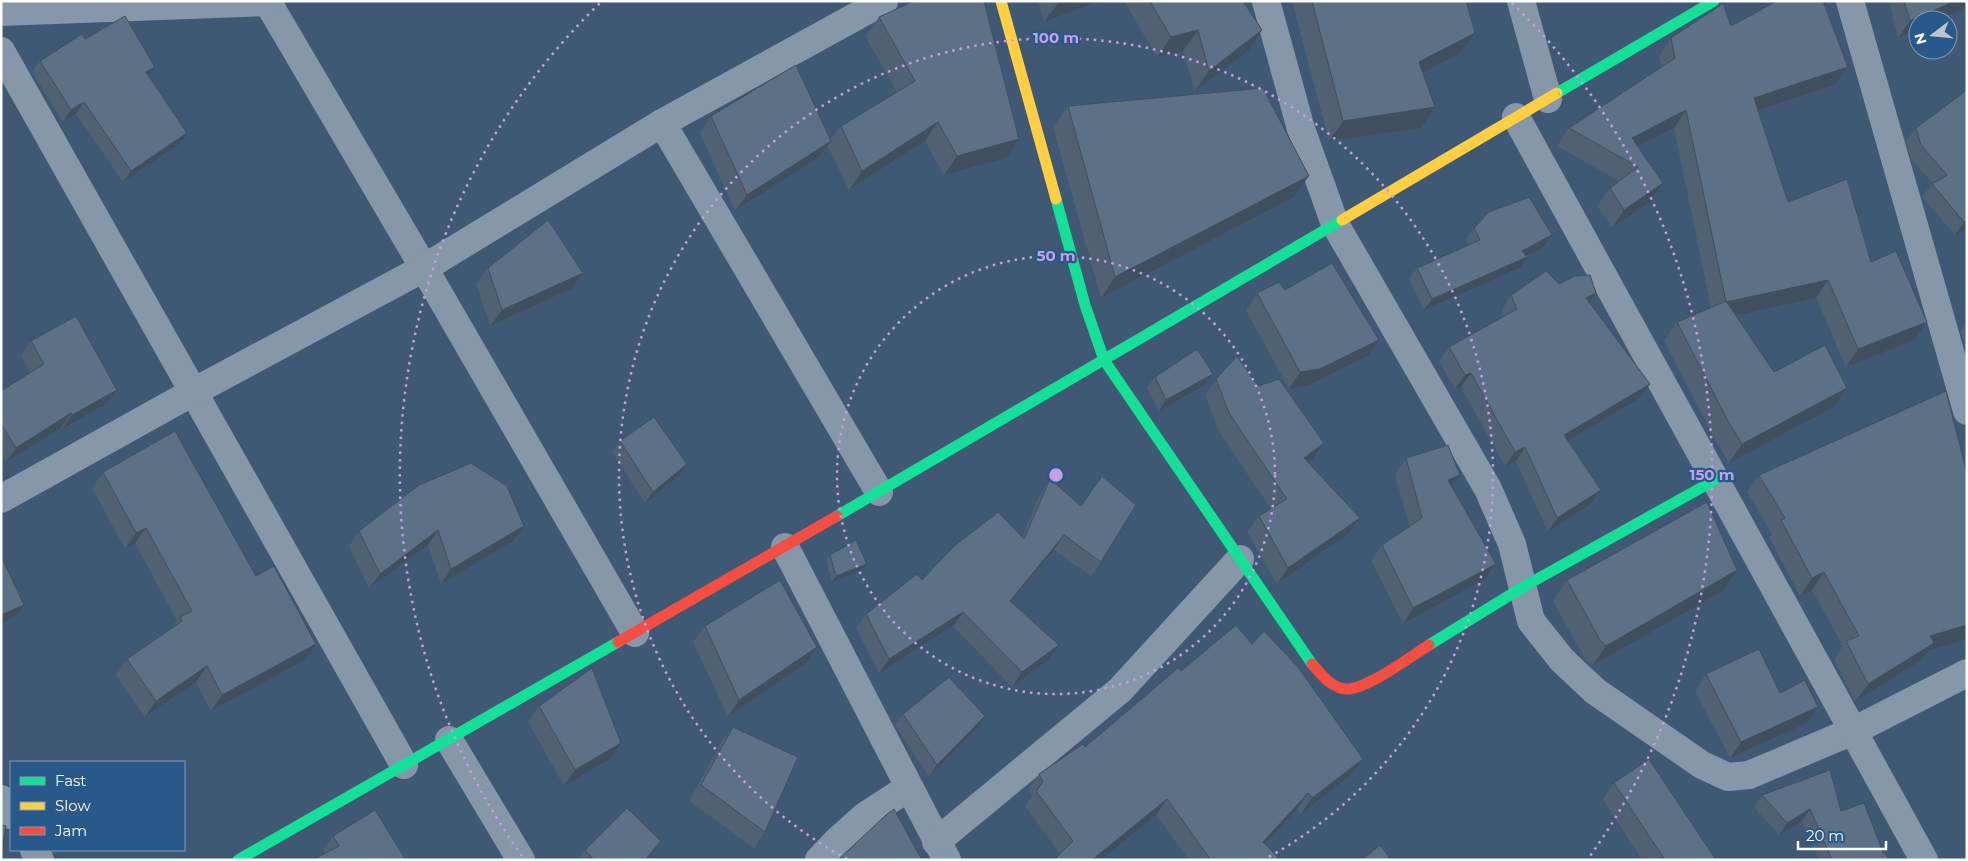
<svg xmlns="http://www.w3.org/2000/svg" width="1968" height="861" font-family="Montserrat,sans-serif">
<rect width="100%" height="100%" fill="#3f5974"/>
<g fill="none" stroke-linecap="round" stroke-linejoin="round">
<g stroke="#8697a9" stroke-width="28">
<path d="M267,1L424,268L635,633"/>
<path d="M1266,1L1301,129L1335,224L1488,489L1512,544L1531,621L1562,660L1595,691L1702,765L1728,777L1749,775L1853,731L1967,673"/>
<path d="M1521,1L1548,99"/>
<path d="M1850,1L1967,411"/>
<path d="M1,12L268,2"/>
<path d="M1,51L404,765"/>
<path d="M1516,117L1924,860"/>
<path d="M662,123L879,492"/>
<path d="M1,499L195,391L424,268L662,123L884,1"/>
<path d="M785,547L947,860"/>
<path d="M449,740L521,860"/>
<path d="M1,799L11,815"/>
<path d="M936,842L1120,690L1240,559"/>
<path d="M34,850L40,860"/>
<path d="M819,860L837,841L865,816L908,788"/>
</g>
<g stroke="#16e098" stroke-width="11">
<path d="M1557,93L1714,1"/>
<path d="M1056,199L1085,305L1104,360L1312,664"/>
<path d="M837,516L1342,220"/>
<path d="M1429,645L1523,587L1715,480"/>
<path d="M238,860L618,642"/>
</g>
<g stroke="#ffcf43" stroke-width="11">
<path d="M1001,1L1056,199"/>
<path d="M1342,220L1557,93"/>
</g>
<g stroke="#f24e42" stroke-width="11">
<path d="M618,642L837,516"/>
<path d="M1312,664C1321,674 1331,688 1346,689C1366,690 1410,657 1429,645"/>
</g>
</g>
<g fill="#4f6173">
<path d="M1038,1H1100L1044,22Z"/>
<path d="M1124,1H1243L1248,51L1195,91L1183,51L1157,57Z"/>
<path d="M1292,1H1466L1475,33L1461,53L1423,73L1421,128L1329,141Z"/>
<path d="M1889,1H1967V2L1961,10L1938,20H1918V29L1898,38Z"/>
<path d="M879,17L1006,158L944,175L925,141L849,190L827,145L819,157L735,211L700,133L711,116L830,140L841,126L897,92L865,36Z"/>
<path d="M1731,26L1848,67L1835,85L1758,111L1788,202L1871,262L1927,322L1915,340L1846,367L1816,298L1735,315L1774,372L1847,388L1834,407L1729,463L1714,438L1664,341L1677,322L1711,308L1674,128L1638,146L1663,183L1651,201L1612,228L1597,206L1610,188L1619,181L1557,146L1569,128L1661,68L1659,56L1671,38Z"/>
<path d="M85,39L148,76L179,144L123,182L76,114L63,122L32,72L40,61Z"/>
<path d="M1967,90V229L1955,235L1922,197L1933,183L1911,159L1906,141L1916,128Z"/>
<path d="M1068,106L1294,197L1101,298L1053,127Z"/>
<path d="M1474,228L1552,235L1544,247L1526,256L1520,268L1424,310L1409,279L1417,268L1469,245L1466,239Z"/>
<path d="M488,268L571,289L490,326L476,284Z"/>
<path d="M1559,284L1589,302L1650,384L1640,398L1568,441L1591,504L1548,532L1516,461L1505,466L1461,387L1455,389L1439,361L1449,347L1504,316L1502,309L1511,295Z"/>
<path d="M1285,290L1368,356L1309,385L1289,389L1246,310L1257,293Z"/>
<path d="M1967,322V353L1960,331Z"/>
<path d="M31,341L106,404L62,429L61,428L6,462L1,455V391L30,373L21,355Z"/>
<path d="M1155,377L1205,385L1159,411L1147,388Z"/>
<path d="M1216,379L1258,386L1313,459L1308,462L1348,534L1277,584L1247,532L1259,516L1271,509L1218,430L1205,395Z"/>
<path d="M620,441L687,464L679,476L645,503L612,452Z"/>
<path d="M1406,458L1452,487L1496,564L1485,579L1403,624L1371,561L1382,545L1409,526L1395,474Z"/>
<path d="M103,472L256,576L305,660L211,711L196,682L145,717L116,675L127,659L172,628L177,621L135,543L125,549L92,488Z"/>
<path d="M1759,475L1929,650L1922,660L1855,702L1834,659L1843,646L1812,590L1800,596L1769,537L1772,534L1747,492Z"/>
<path d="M1050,479L1101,562L1091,576L1054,550L1011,602L1049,659L1012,687L953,626L879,673L856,628L866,614L922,580L1022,536L1040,494Z"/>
<path d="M419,485L513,541L441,584L428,545L369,588L349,546L359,531Z"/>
<path d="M830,555L867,564L863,569L832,582L826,561Z"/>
<path d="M1737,570L1723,591L1592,666L1586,661L1553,601L1567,580Z"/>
<path d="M705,626L817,647L806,663L728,717L693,642Z"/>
<path d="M1181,671L1352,774L1301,814L1297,809L1265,844L1278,857L1276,860H1189L1156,815L1101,860H1054L1060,854L1025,806L1032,796L1028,790L1039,774L1085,747Z"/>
<path d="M1706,674L1780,693L1818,707L1807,723L1730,758L1695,691Z"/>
<path d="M539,706L621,743L610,759L564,786L528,722Z"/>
<path d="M903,714L977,728L929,777L895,725Z"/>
<path d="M733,727L765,832L754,848L689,801L721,743Z"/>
<path d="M1614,783L1716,860H1642L1603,799Z"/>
<path d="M1762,795L1841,811L1890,860H1819L1802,821L1779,835L1754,807Z"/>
<path d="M333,836L406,860L325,853L323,849Z"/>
<path d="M585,850L653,852L647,860H578Z"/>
</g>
<g fill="#404f5e">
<path d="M1060,1H1100L1044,22Z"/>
<path d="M1955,1L1967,2L1961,10L1938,20H1918V29L1898,38L1910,21Z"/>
<path d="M1198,30L1183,51L1157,57L1171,37Z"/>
<path d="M1262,30L1248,51L1195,91L1209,71Z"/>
<path d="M1475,33L1461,53L1405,82L1419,62Z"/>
<path d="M155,67L147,78L146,72Z"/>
<path d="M1848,67L1835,85L1742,116L1754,98Z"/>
<path d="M84,102L76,114L63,122L71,110Z"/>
<path d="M1435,107L1421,128L1329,141L1343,121Z"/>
<path d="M1686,110L1674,128L1619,156L1632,138Z"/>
<path d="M938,122L925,141L849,190L862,171Z"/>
<path d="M187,133L179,144L123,182L131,171Z"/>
<path d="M1019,139L1006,158L944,175L957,156Z"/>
<path d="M831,141L819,157L735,211L747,195Z"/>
<path d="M1309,176L1294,197L1101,298L1115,277Z"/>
<path d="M1663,183L1651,201L1612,228L1624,210Z"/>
<path d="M1967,221V229L1955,235L1964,222Z"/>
<path d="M1552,235L1544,247L1514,262L1522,251Z"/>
<path d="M1527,257L1520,268L1424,310L1432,299Z"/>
<path d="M583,273L571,289L490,326L502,310Z"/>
<path d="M1828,280L1816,298L1713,320L1726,302Z"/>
<path d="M1596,293L1586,307V298Z"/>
<path d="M1927,322L1915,340L1846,367L1858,349Z"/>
<path d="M1379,340L1368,356L1309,385L1289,389L1300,372Z"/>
<path d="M1471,373L1461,387L1455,389L1465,375Z"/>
<path d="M1213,374L1205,385L1159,411L1166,400Z"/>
<path d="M1650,384L1640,398L1554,449L1564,435Z"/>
<path d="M1847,388L1834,407L1729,463L1742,444Z"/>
<path d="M117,390L106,404L62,429L72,415Z"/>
<path d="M71,413L61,428L6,462L16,448Z"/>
<path d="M1324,443L1313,459L1292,474L1304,458Z"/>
<path d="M1525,447L1516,461L1505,466L1515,452Z"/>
<path d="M687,464L679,476L645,503L653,492Z"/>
<path d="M1460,475L1450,490L1448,480Z"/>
<path d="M1601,490L1591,504L1548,532L1557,518Z"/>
<path d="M1360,518L1348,534L1277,584L1288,568Z"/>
<path d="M524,526L513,541L441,584L451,569Z"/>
<path d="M146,528L135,543L125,549L136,533Z"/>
<path d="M438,530L428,545L369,588L380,574Z"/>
<path d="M1064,535L1054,550L999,616L1010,601Z"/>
<path d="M867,564L863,569L832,582L836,576Z"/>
<path d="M1496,564L1485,579L1403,624L1413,608Z"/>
<path d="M1737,570L1723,591L1592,666L1606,646Z"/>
<path d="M1824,572L1812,590L1800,596L1812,578Z"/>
<path d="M24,605L16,616L1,623V615Z"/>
<path d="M963,612L953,626L879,673L889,659Z"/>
<path d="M1967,625V639L1929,650L1922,660L1855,702L1868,684L1930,636Z"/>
<path d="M316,644L305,660L211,711L222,695Z"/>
<path d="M1059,645L1049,659L1012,687L1022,672Z"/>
<path d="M817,647L806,663L728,717L739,700Z"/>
<path d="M207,666L196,682L145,717L156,701Z"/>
<path d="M1818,707L1807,723L1730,758L1741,742Z"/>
<path d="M985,716L977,728L929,777L937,765Z"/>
<path d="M621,743L610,759L564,786L575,770Z"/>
<path d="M1363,759L1352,774L1301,814L1312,798Z"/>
<path d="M1308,793L1297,809L1252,858L1263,842Z"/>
<path d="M1167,799L1156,815L1101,860H1092Z"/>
<path d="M1810,809L1802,821L1779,835L1787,823Z"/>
<path d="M661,841L647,860H645Z"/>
</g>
<g fill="#5c7186" stroke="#404f5e">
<path d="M914,1H984L1019,139L957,156L938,122L862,171L841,126L915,81L879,17Z"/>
<path d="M1150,1H1243L1262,30L1209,71L1198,30L1171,37Z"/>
<path d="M1312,1H1466L1475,33L1419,62L1435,107L1343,121Z"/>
<path d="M1777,1H1823L1848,67L1754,98L1788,202L1847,179L1871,262L1896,251L1927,322L1858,349L1828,280L1726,302L1686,110L1632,138L1663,183L1624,210L1610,188L1638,167L1569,128L1675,58L1671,38L1722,4L1723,3L1731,26Z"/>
<path d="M1904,1H1955L1910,21Z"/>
<path d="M125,16L155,67L146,72L187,133L131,171L84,102L71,110L40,61L82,34L85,39Z"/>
<path d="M796,65L831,141L747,195L711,116Z"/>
<path d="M1263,88L1309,176L1115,277L1068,106Z"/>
<path d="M1967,90V221L1964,222L1932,184L1947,175L1921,145L1916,128Z"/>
<path d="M1529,197L1552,235L1522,251L1527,257L1432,299L1417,268L1480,240L1474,228L1489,212Z"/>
<path d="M548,220L583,273L502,310L488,268Z"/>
<path d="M1332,263L1379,340L1320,369L1300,372L1257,293L1279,282L1285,290Z"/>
<path d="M1546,271L1559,284L1575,276L1590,275L1596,293L1586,298L1650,384L1564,435L1601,490L1557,518L1525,447L1515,452L1471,373L1465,375L1449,347L1517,309L1511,295Z"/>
<path d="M1726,301L1774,372L1825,345L1847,388L1742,444L1727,419L1677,322Z"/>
<path d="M76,316L117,390L72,415L71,413L16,448L1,424V391L44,364L31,341Z"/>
<path d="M1197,349L1213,374L1166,400L1155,377Z"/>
<path d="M1237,356L1258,386L1279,379L1324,443L1304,458L1360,518L1288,568L1259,516L1287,499L1229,413L1216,379Z"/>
<path d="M1946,391L1967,473V625L1930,636L1934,643L1868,684L1846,641L1859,636L1824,572L1812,578L1781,520L1785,518L1759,475Z"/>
<path d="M654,417L687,464L653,492L620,441Z"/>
<path d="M175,431L256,576L274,566L316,644L222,695L207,666L156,701L127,659L182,621L180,617L192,611L146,528L136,533L103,472Z"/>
<path d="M1448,445L1460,475L1448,480L1496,564L1413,608L1382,545L1422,518L1406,458Z"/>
<path d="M471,463L507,486L524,526L451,569L438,530L380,574L359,531L419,485Z"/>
<path d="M1102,476L1136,505L1101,562L1064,535L1010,601L1059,645L1022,672L963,612L889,659L866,614L917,574L922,580L953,547L998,512L1024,539L1050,479L1081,506Z"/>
<path d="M1707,502L1737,570L1606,646L1600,640L1567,580Z"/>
<path d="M856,540L867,564L836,576L830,555Z"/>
<path d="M1,556L24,605L1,615Z"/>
<path d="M780,580L817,647L739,700L705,626Z"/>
<path d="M1236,625L1252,644L1264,631L1298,667L1363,759L1312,798L1308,793L1263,842L1278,857L1275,860H1211L1167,799L1092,860H1054L1073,841L1036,791L1043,782L1039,774L1083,744L1085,747L1178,668L1181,671Z"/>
<path d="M1759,649L1780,693L1805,680L1818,707L1741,742L1706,674Z"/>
<path d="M592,668L621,743L575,770L539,706Z"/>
<path d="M949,677L985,716L937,765L903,714Z"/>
<path d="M733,727L798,757L765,832L701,785Z"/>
<path d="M1649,759L1716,860H1665L1614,783Z"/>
<path d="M1830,770L1841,811L1864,803L1883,852L1890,860H1832L1810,809L1787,823L1762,795Z"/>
<path d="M627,808L661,841L645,860H594L585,850Z"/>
<path d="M894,809L922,860H838L886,815Z"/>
<path d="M375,810L406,860H313L339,846L333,836Z"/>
<path d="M1,825L6,826L1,855Z"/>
<path d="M1380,845L1391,860H1362Z"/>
</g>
<g fill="none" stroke="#c4a0e2" stroke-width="2.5" stroke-dasharray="2.5 5">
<circle cx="1056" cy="475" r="219"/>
<path d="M847 859A437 437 0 1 1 1265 859"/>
<path d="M522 856A656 656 0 0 1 600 3M1512 3A656 656 0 0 1 1590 856"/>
</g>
<circle cx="1056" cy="475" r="8" fill="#c4a0e2" stroke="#29588a" stroke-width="2.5"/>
<g font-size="15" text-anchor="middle" font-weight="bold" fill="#c4a0e2" stroke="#29588a" stroke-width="4.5" stroke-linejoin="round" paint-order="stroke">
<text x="1056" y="43">100 m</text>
<text x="1056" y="261">50 m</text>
<text x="1712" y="480">150 m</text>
</g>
<rect width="1968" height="861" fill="none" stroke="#ffffff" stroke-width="5"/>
<rect x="10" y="761" width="175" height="90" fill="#29588a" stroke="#7f9bb9"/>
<rect x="20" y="777" width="25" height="8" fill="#16e098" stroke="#7f9bb9"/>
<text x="55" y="786" font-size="15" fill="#ffffff">Fast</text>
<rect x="20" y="802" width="25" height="8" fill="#ffcf43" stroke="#7f9bb9"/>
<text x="55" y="811" font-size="15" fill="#ffffff">Slow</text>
<rect x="20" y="827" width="25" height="8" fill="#f24e42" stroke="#7f9bb9"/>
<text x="55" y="836" font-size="15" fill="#ffffff">Jam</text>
<g transform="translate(1933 35) rotate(254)"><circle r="24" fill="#29588a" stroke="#7f9bb9"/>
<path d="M0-4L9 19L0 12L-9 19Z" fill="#bcc5ce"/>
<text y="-8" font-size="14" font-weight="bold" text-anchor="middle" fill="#ffffff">N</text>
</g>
<path d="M1798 841v8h88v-8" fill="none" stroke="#ffffff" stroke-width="2.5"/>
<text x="1806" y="841" font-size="15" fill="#ffffff" stroke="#29588a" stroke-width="4" paint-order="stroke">20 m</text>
</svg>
